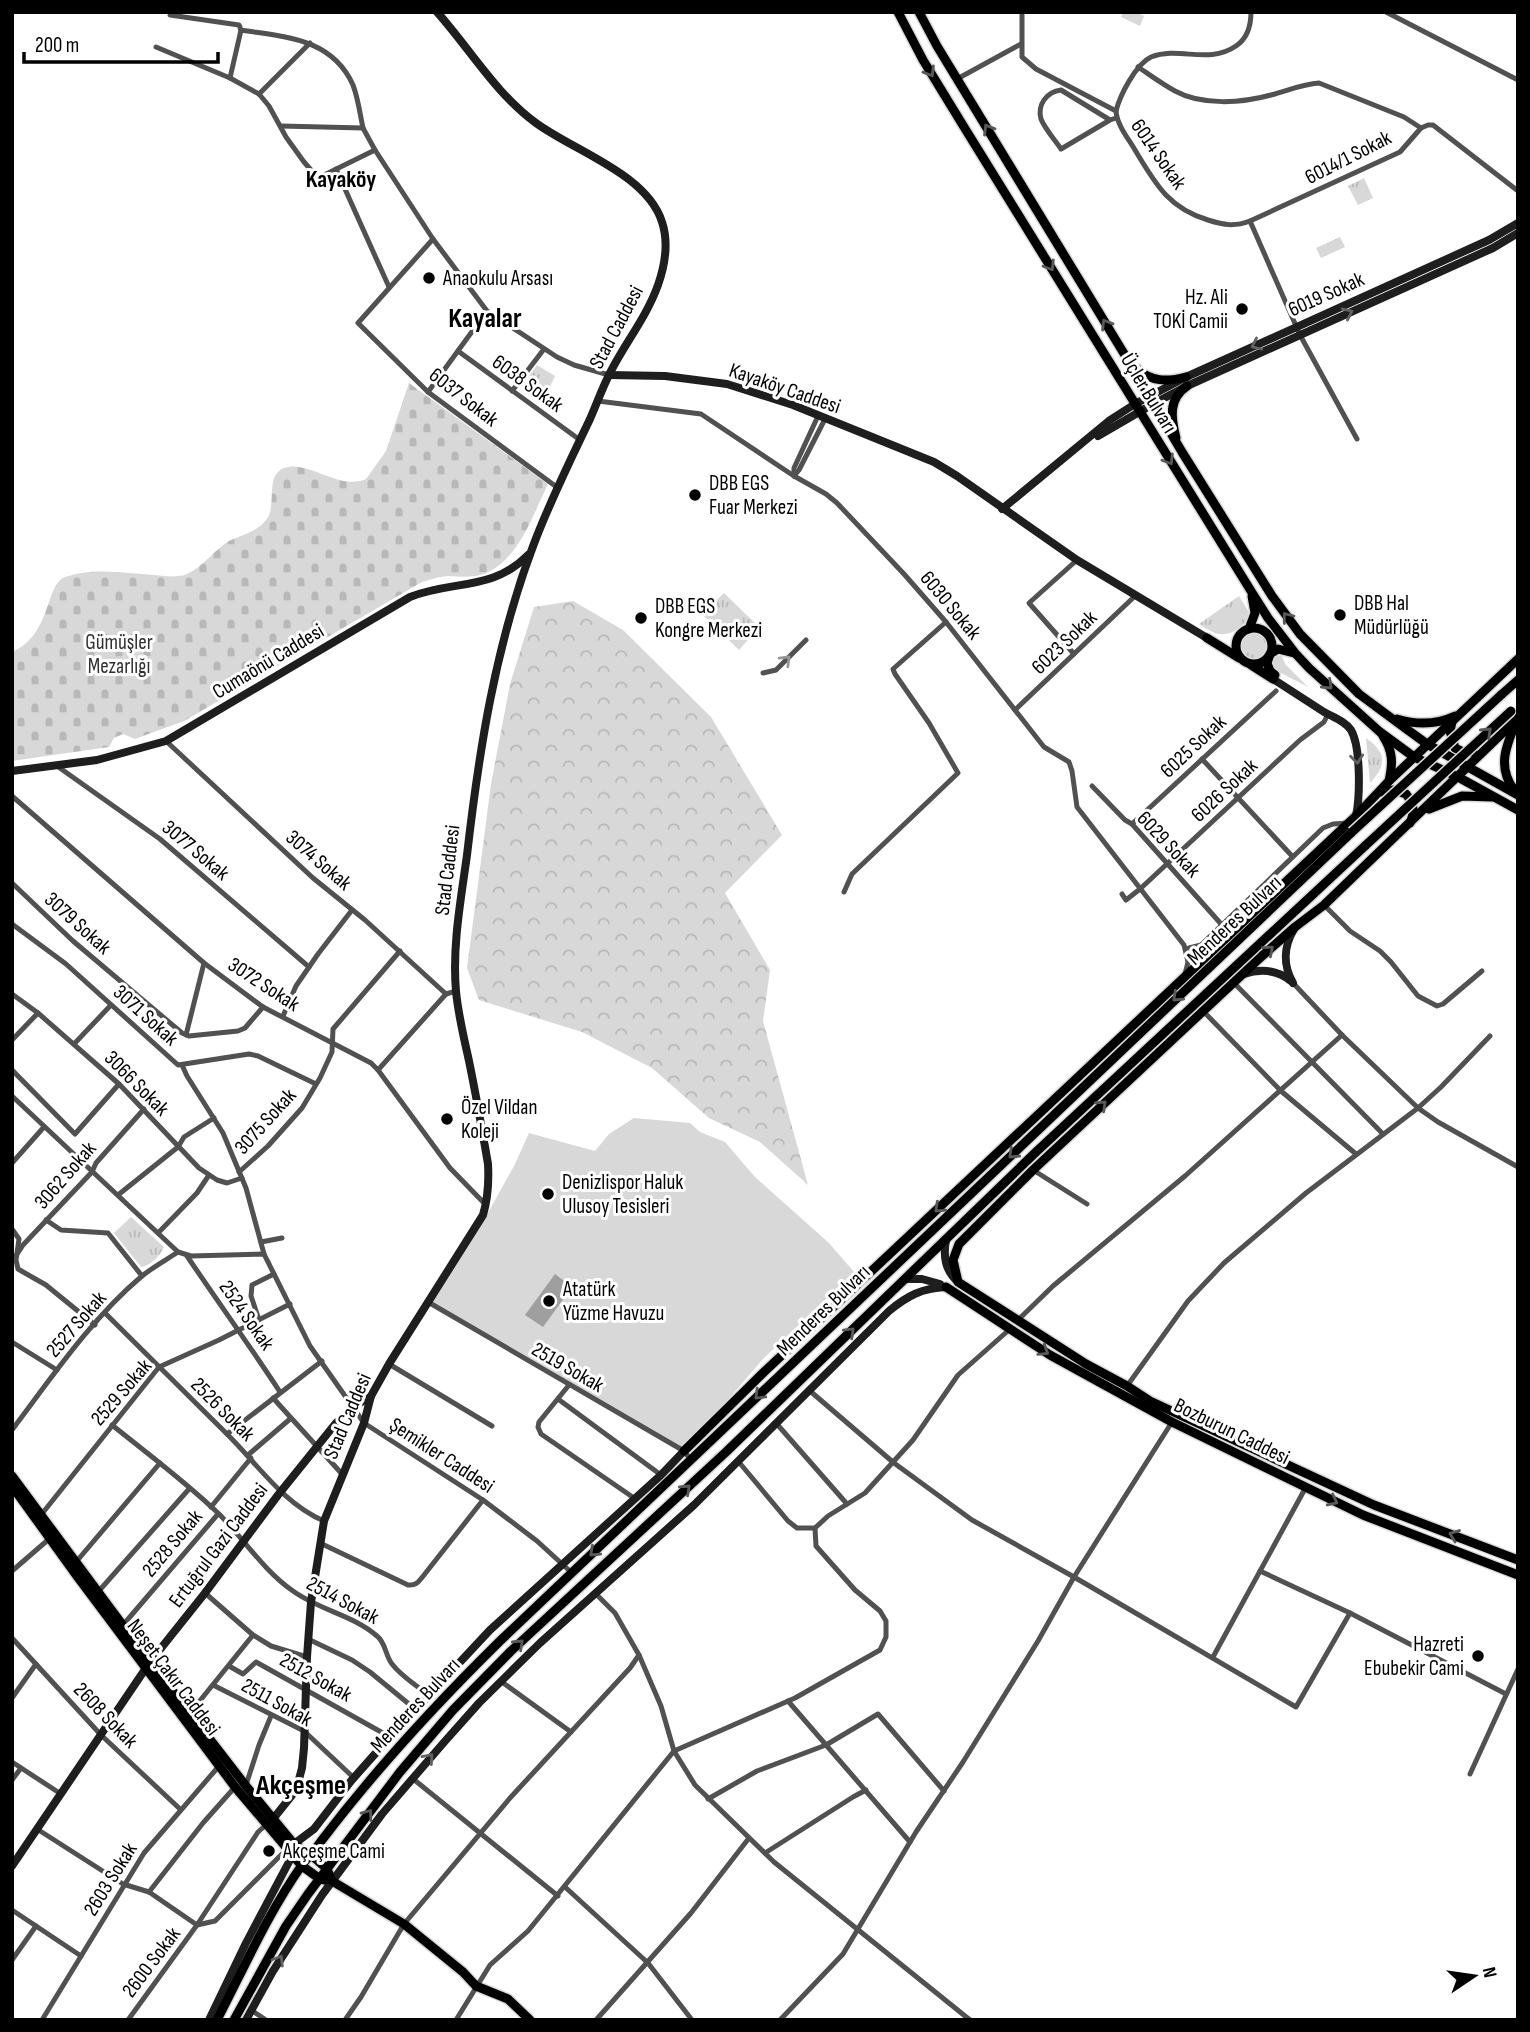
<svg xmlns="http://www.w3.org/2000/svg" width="1530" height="2032" font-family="'Sofia Sans Condensed',sans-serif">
<defs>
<pattern id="grass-tufts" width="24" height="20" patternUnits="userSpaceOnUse" patternTransform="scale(1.75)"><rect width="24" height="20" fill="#d8d8d8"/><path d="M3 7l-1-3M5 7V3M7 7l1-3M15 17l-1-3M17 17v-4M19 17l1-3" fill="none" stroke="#b8b8b8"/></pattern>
<pattern id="forest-crowns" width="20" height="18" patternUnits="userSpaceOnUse" patternTransform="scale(1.75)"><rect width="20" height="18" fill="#d8d8d8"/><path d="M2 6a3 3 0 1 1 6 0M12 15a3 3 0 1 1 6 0" fill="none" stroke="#b8b8b8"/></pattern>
<pattern id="cemetery-stones" width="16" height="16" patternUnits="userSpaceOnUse" patternTransform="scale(1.75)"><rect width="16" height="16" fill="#d8d8d8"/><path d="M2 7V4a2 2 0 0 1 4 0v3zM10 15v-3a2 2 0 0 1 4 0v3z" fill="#b8b8b8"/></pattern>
</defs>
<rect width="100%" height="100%" fill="#fff"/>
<g fill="url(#grass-tufts)">
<path d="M1123,12H1136L1144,16L1140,26L1121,17Z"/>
<path d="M1364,178L1373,198L1358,205L1348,186Z"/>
<path d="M1340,237L1345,247L1321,258L1316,248Z"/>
<path d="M537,365L555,376L547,393L526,380Z"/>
<path d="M724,593L759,627L739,650L702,614Z"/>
<path d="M1239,596L1250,614C1245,626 1230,638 1215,633C1210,631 1204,627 1199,624Z"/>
<circle cx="1254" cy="646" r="14"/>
<path d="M1275,656H1282L1285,664L1308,687L1275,670L1272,663Z"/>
<path d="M1366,738C1387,753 1387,765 1370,783Z"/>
<path d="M131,1217L164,1247C160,1256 150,1266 141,1267L114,1233Z"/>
</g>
<path fill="url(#forest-crowns)" d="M573,601L623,630L711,717L782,835L725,893L770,970L763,1021L808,1185L760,1142L709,1118L652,1068L582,1032L479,1000L467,968L491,784L510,684L534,607Z"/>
<path fill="url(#cemetery-stones)" d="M409,383L548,484C531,518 517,567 476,576C466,577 458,577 449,576C440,576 430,580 422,582L184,721L135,739L123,734L114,738L109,747L12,761V652C52,635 45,584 65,577C93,567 126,573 155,575C166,576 177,578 187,574C203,567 214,550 229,541C241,535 257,532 266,520C278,506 264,476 284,468C307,459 340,491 366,479L386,451Z"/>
<path fill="#d8d8d8" d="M634,1118L690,1123L700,1132L725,1142L755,1177L829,1243L854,1272L763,1359L684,1451L428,1302L489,1211L515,1164L529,1133L595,1151L609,1134Z"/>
<path fill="#9f9f9f" d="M555,1274L572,1287L543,1327L525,1315Z"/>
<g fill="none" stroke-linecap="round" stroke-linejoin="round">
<g stroke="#dbdbdb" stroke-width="12">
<g id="primary">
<path d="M898,12L923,60L964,127L1251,591L1268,618L1295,653L1309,668L1380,732L1414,757L1458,777L1518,810"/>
<path d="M919,12L937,46L1123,352L1182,452L1272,596L1300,634L1359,694L1390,717L1427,744L1518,795"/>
<path d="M1136,368C1151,382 1167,382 1186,377"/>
<path d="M1176,438C1171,418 1168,399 1187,386"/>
<circle cx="1254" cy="646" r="18"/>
<path d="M1249,629L1255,613L1252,596"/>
<path d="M1207,638L1239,658"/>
<path d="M1251,665L1273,679"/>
<path d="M1275,675L1270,671L1267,663L1270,654L1278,649L1294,653"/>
<path d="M1501,695L1518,680"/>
<path d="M1518,718L1324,905L1295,927L1262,956L1033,1170L959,1244L953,1260L958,1282L1086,1364L1127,1386L1150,1401L1374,1505L1518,1560"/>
<path d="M1397,719C1417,725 1436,725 1455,716"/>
<path d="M1452,722L1450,731L1455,748L1463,752H1473"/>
<path d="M1383,736C1393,751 1393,763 1389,781"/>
<path d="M1514,790C1497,767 1506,746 1516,722"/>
<path d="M1380,792L1394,790L1406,794C1414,804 1415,812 1410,823"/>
<path d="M1429,809L1462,796L1492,797"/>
<path d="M946,1287L1050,1355L1172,1422L1363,1515L1518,1575"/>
<path d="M684,1451L764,1372L1356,816L1389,781L1518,659"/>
<path d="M12,1476L150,1662L246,1786L294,1844L310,1854L327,1869L332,1881L404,1924L463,1972L476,1986L508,1999L530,2020"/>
<path d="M12,1486L77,1576L235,1787L302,1866L320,1879L325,1880"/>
<path d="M217,2020C244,1968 268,1913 302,1865C308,1857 316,1849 322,1840C376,1769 436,1704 500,1641L1352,832"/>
<path d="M234,2020L286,1926L308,1894L400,1772L453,1710L511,1651L726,1452L1036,1152L1366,845"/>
</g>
</g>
<g stroke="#515151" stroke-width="5">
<path d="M1022,12V57L1036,69L1116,111C1117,125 1128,138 1135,150C1155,183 1168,208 1208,220C1224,225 1234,227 1250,221L1300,335L1357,439"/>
<path d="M1386,12L1518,80"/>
<path d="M170,15L239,25L241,30C285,37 332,38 353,85C358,98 360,114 363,128"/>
<path d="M156,47L230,78L259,94L269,106L286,137L304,162L318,178L375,150"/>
<path d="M1138,67C1150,75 1162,84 1175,91C1202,106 1242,103 1271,95C1287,91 1302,84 1319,83L1404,117L1421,128"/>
<path d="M230,78L241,30"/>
<path d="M957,79L1021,44"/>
<path d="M259,94L310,43"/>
<path d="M1116,111C1120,95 1136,64 1151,57C1180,46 1208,65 1236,46C1248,38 1251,25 1251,12"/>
<path d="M1110,120L1061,90C1047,92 1037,104 1041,119C1045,129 1055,140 1061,149L1110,120L1116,118"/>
<path d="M281,126L363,128L375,150L433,239L487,311L557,357L574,365L609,375"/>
<path d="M336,169L389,287"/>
<path d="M1250,221L1400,152L1421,128L1428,125H1433L1518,191"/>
<path d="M433,239L358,323L428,392L558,488"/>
<path d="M458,351L580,440"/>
<path d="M512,391L544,349"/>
<path d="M428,392L487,311"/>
<path d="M598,401L701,414L794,476L826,494L837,503L904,574L946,622L1044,747L1069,762L1072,771L1077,807L1184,945L1188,962L1185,974"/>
<path d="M794,476V468L818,416"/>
<path d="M794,476L799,470L825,419"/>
<path d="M1074,654L1029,603L1077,560"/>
<path d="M763,673L776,670L806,640"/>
<path d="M1015,710L1135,596"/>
<path d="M166,741L313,878L365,920L446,994L456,991"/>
<path d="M1202,759L1292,856"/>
<path d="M57,766L160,839L309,967"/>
<path d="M1092,786L1125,820L1132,824L1222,925"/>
<path d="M12,796L204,963L263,1007L371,1063L378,1070L450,1168L486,1205"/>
<path d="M1132,824L1276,691"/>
<path d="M12,883L73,941L182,1033L189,1036L238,1031L245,1028L263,1007"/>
<path d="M844,892L852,874L958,773L929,723L895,674L893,669L946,622"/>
<path d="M1122,894L1126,900L1140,889L1300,740L1324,722L1328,714"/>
<path d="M1324,905L1350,931L1380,951L1391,962L1418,996L1437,1006L1443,1004L1482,971"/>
<path d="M12,924L66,964L178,1065L249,1054L258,1056L316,1084"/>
<path d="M1189,948L1201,945L1323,828L1333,824L1348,823"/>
<path d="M1191,948L1200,951L1212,948"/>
<path d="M1233,982L1383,1134"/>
<path d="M1293,983L1342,1035L1418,1108L1438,1122L1518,1167"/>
<path d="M12,994L38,1013L119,1084L199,1168L217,1180L227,1183L242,1178"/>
<path d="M1203,1011L1281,1091L1356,1154"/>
<path d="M283,1016L296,986L318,954L352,910"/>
<path d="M186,1035L204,963"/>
<path d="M12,1040L38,1013"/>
<path d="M74,1044L111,1005"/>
<path d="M182,1065L187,1076L223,1133L246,1188L264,1254"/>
<path d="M12,1070L75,1134L119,1084"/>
<path d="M378,1070L446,994"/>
<path d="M12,1096L178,1252L191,1256L264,1254L310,1346L364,1423L483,1500L537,1541L572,1573"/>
<path d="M12,1163L44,1127"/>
<path d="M1033,1170L1087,1204"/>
<path d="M239,1172L268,1146L302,1108L320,1078L332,1052L333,1029L400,951"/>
<path d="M118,1195L178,1147L184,1137L214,1118"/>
<path d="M46,1220L61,1230L108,1233L142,1276"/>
<path d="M12,1229L19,1239L16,1260L18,1269L46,1285L95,1325"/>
<path d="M158,1233L197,1193L209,1175"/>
<path d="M261,1242L282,1238"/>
<path d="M187,1256C218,1302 250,1346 280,1392"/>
<path d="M12,1262L23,1245L92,1172L96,1163L144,1109"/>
<path d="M428,1302L684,1451L691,1460"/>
<path d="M105,1313C146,1354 187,1394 228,1435C258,1465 284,1504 324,1521"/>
<path d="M259,1320L251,1296L252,1285L274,1274"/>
<path d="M1017,1321L1053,1286L1185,1176L1342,1035"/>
<path d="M12,1342L57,1370"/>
<path d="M389,1364L492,1426"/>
<path d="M569,1385L539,1422L538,1427L541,1434L634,1498"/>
<path d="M1127,1386L1188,1301L1224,1263L1306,1193L1418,1108L1441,1087L1490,1036"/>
<path d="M810,1391L894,1463L972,1520L1074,1577L1172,1422"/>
<path d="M273,1398L342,1474"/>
<path d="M558,1399L661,1475"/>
<path d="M776,1423L847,1504"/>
<path d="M112,1425C148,1454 186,1482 219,1514C244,1539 263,1570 293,1591C319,1610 353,1615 377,1636C386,1643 385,1655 392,1664C401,1676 416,1685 428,1695"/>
<path d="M12,1430C52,1377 91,1319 142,1276C153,1267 166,1260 178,1252"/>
<path d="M227,1434L322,1361"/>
<path d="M248,1455L290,1419"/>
<path d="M738,1461L788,1521L797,1528H815"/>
<path d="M211,1507L251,1458"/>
<path d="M41,1515L159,1367L219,1340L290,1304"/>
<path d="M320,1543L408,1585C417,1586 419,1581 424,1575L483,1500"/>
<path d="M76,1562L160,1463"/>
<path d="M12,1571L49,1539"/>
<path d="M1260,1571L1350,1613L1506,1694"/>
<path d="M98,1592L189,1489"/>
<path d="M205,1593L253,1635L271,1646L307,1657"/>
<path d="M595,1593L615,1613L639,1655L661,1706L674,1751L695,1785L774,1862L970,2020"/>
<path d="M123,1625L218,1514"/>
<path d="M12,1638L101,1735L180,1809"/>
<path d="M308,1639L352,1660L370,1672L415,1709"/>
<path d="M1213,1657L1306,1487"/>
<path d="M229,1666L243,1674L256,1662L390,1737"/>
<path d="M502,1682L571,1732"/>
<path d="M213,1685L304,1731L354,1778"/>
<path d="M12,1698L36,1664"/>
<path d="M788,1701L910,1842"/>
<path d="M190,1713L253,1635"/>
<path d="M12,1762L61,1794"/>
<path d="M1470,1774L1518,1669"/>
<path d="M412,1778L558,1896"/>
<path d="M12,1780L21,1768"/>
<path d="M246,1785L259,1745L271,1716"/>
<path d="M708,1799L757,1771L826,1745L878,1714L944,1791"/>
<path d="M37,1829L123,1884L149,1892L197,1925L258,1832L268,1823"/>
<path d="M765,1853L853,1797L866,1790"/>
<path d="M565,1887L648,1963L692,2020"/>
<path d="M149,1892L203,1823L235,1787"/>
<path d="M12,1910L81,1956"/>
<path d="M12,1960L36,1926"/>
<path d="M251,2010L266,2020"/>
<path d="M42,2020L144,1853L219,1766"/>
<path d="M128,2020L197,1925L215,1921L288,1848"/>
<path d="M345,2020L361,1997L404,1924L510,1798L630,1668L639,1655"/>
<path d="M456,2020L490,1965L528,1931L674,1751L795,1698L880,1650L886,1637V1621L880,1611L855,1590L816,1546L815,1528L828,1516L865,1493L913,1440L958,1375L1010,1329"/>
<path d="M596,2020L691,1913L749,1838"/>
<path d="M780,2020L843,1954L916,1832L963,1762L1038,1641L1074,1577L1296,1707L1350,1613"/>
</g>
<g stroke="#1e1e1e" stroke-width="8">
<path d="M609,375L665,376L727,384L793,405L934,462L957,476L1077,560L1207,638"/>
<path d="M1098,436L1153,404L1187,386L1493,248L1518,233"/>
<path d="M1002,509L1110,420L1135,404L1186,377L1489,240L1518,223"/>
<path d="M1273,679C1290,690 1307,701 1324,712C1333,717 1345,721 1351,730C1361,747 1360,797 1356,816"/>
<path d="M12,771L97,760L166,741L410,597C453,580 493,591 528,555"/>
<path d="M1244,974C1262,968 1277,970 1291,981"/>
<path d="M1293,983C1283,965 1283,948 1294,929"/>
<path d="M946,1240C943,1257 945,1270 958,1282"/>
<path d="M905,1279H922L940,1284"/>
<path d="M273,1819L293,1794L298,1783L302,1768L304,1748L307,1657L311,1602L324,1521L364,1423L371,1396L389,1364L483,1215C488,1198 489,1182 488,1164C482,1129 476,1095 469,1061C464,1038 458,1014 456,991C452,946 461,899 467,855C479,751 495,648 532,549C548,505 570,461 590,419C597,403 603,386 611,371C626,342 647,316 658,285C665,265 669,243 662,222C647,174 574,151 536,123C496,94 470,49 437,12"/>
<path d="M294,1844L314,1829L351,1781L390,1737L490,1630L661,1475L684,1451"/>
<path d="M12,1866L150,1662L205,1593L278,1495L336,1423L354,1407L371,1396"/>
<path d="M209,2020L246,1943L290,1860L289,1851"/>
<path d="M246,2020L273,1971L322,1895L382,1814L446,1740L479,1703L540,1643L694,1505L889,1311C907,1296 922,1288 946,1287"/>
</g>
<use href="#primary" stroke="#000" stroke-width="9"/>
<g stroke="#dbdbdb" stroke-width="12" stroke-linecap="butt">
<g id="primary-bridge">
<path d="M1352,832L1501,695"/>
<path d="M1366,845L1511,711"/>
</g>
</g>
<use href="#primary-bridge" stroke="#000" stroke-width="9"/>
</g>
<defs><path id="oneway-chevron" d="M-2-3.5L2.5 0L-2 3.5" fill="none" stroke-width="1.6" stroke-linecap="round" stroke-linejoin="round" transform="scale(1.75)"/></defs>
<g stroke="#595959">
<use href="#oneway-chevron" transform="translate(930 72) rotate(59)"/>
<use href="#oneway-chevron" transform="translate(988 129) rotate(-121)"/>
<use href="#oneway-chevron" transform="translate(1050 266) rotate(58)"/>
<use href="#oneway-chevron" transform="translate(1106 324) rotate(-121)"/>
<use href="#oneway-chevron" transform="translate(1169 460) rotate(58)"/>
<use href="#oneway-chevron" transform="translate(1287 617) rotate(-128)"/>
<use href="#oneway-chevron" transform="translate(1328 685) rotate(43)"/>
<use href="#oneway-chevron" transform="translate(1487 732) rotate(-43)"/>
<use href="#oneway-chevron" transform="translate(1269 950) rotate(-41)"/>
<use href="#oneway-chevron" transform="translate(1177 997) rotate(137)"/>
<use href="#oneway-chevron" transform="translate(1102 1105) rotate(-43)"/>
<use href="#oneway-chevron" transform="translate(1013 1154) rotate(137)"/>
<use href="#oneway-chevron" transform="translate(939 1208) rotate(137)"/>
<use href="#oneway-chevron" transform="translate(850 1332) rotate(-44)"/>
<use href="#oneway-chevron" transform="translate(1044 1351) rotate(32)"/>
<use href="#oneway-chevron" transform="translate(759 1395) rotate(136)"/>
<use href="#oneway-chevron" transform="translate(686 1489) rotate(-43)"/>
<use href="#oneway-chevron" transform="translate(1333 1501) rotate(26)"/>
<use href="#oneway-chevron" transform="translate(1454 1535) rotate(-159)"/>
<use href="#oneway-chevron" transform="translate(594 1552) rotate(137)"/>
<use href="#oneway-chevron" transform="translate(519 1644) rotate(-43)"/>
<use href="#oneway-chevron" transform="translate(368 1814) rotate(-53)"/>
</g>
<g stroke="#626262">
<use href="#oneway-chevron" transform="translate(1348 313) rotate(-25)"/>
<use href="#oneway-chevron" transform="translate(1256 345) rotate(155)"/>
<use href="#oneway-chevron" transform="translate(1357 759) rotate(84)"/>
<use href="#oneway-chevron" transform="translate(429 1758) rotate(-49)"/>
<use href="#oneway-chevron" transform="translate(279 1960) rotate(-58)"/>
</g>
<use stroke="#979797" href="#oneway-chevron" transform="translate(786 660) rotate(-45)"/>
<g fill="#000" stroke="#fff" stroke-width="2.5">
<circle cx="429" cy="278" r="7"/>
<circle cx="1242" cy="309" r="7"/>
<circle cx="695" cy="495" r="7"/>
<circle cx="1340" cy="615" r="7"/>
<circle cx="641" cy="618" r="7"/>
<circle cx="447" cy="1119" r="7"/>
<circle cx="548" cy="1194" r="7"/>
<circle cx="549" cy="1301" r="7"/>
<circle cx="1478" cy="1656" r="7"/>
<circle cx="269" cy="1851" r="7"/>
</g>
<g text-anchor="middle" stroke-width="6" stroke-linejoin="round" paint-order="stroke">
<g font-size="21" fill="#000" stroke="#fff">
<text transform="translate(1159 154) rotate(55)" y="7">6014 Sokak</text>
<text transform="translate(1348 157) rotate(-27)" y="7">6014/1 Sokak</text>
<text transform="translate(1326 294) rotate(-24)" y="7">6019 Sokak</text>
<text transform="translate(616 327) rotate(-62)" y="7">Stad Caddesi</text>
<text transform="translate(528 383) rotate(36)" y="7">6038 Sokak</text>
<text transform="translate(785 388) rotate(19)" y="7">Kayaköy Caddesi</text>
<text transform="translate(1149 393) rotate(59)" y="7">Üçler Bulvarı</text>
<text transform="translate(464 397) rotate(38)" y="7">6037 Sokak</text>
<text transform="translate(951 605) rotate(50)" y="7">6030 Sokak</text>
<text transform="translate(1064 642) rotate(-44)" y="7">6023 Sokak</text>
<text transform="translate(268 661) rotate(-31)" y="7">Cumaönü Caddesi</text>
<text transform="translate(1193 746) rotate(-43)" y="7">6025 Sokak</text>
<text transform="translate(1224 790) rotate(-43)" y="7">6026 Sokak</text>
<text transform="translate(1169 844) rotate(47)" y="7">6029 Sokak</text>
<text transform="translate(196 850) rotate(40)" y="7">3077 Sokak</text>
<text transform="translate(319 860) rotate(41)" y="7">3074 Sokak</text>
<text transform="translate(447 870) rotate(-83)" y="7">Stad Caddesi</text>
<text transform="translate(1234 920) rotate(-43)" y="7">Menderes Bulvarı</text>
<text transform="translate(78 923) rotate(42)" y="7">3079 Sokak</text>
<text transform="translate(264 984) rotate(33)" y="7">3072 Sokak</text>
<text transform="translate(146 1015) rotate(42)" y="7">3071 Sokak</text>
<text transform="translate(137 1083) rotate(45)" y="7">3066 Sokak</text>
<text transform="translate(265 1121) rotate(-48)" y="7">3075 Sokak</text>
<text transform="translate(65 1175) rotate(-49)" y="7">3062 Sokak</text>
<text transform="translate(823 1310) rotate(-44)" y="7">Menderes Bulvarı</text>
<text transform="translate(247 1315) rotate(55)" y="7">2524 Sokak</text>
<text transform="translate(76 1324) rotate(-49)" y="7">2527 Sokak</text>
<text transform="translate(568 1367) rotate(30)" y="7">2519 Sokak</text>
<text transform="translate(121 1392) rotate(-49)" y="7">2529 Sokak</text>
<text transform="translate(223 1409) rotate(45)" y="7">2526 Sokak</text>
<text transform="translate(347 1416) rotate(-67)" y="7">Stad Caddesi</text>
<text transform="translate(1232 1431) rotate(26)" y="7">Bozburun Caddesi</text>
<text transform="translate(442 1455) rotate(33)" y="7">Şemikler Caddesi</text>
<text transform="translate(172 1543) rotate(-50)" y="7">2528 Sokak</text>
<text transform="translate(218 1545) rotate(-53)" y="7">Ertuğrul Gazi Caddesi</text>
<text transform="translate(343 1600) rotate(28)" y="7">2514 Sokak</text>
<text transform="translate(174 1677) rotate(53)" y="7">Neşet Çakır Caddesi</text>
<text transform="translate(316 1677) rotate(29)" y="7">2512 Sokak</text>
<text transform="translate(277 1702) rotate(29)" y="7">2511 Sokak</text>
<text transform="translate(415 1705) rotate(-47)" y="7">Menderes Bulvarı</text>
<text transform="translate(106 1715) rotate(46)" y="7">2608 Sokak</text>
<text transform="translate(110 1879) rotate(-58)" y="7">2603 Sokak</text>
<text transform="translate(151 1962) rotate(-53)" y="7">2600 Sokak</text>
</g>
<g font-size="21" fill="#000" stroke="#fff" text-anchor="start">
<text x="443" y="285">Anaokulu Arsası</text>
<text x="1228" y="304" text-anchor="end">Hz. Ali<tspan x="1228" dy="24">TOKİ Camii</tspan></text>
<text x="709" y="490">DBB EGS<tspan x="709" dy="24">Fuar Merkezi</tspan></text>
<text x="1354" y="610">DBB Hal<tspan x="1354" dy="24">Müdürlüğü</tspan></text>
<text x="655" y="613">DBB EGS<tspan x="655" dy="24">Kongre Merkezi</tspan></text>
<text x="461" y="1114">Özel Vildan<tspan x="461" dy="24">Koleji</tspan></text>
<text x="562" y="1189">Denizlispor Haluk<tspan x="562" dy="24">Ulusoy Tesisleri</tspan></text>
<text x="563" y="1296">Atatürk<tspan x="563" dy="24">Yüzme Havuzu</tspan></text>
<text x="1464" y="1651" text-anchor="end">Hazreti<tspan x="1464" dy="24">Ebubekir Cami</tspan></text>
<text x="283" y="1858">Akçeşme Cami</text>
</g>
<g font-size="21" fill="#2f2f2f" stroke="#fff">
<text x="119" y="649">Gümüşler<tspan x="119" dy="24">Mezarlığı</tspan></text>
</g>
<g font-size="24" font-weight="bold" fill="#000" stroke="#fff">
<text x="341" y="187">Kayaköy</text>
</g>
<g font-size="28" font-weight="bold" fill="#000" stroke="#fff">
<text x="485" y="327">Kayalar</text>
<text x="301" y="1794">Akçeşme</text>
</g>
</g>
<rect width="1530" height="2032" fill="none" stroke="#000000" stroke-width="28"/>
<g transform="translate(1474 1976) rotate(77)" stroke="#ffffff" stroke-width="5" paint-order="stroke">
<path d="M0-5L12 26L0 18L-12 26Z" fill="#000000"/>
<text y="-10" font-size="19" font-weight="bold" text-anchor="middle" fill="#000000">N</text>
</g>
<path d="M24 52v10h194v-10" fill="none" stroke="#000000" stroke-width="3.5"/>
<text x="35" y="52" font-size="21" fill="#000000" stroke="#ffffff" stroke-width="5" paint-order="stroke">200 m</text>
</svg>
